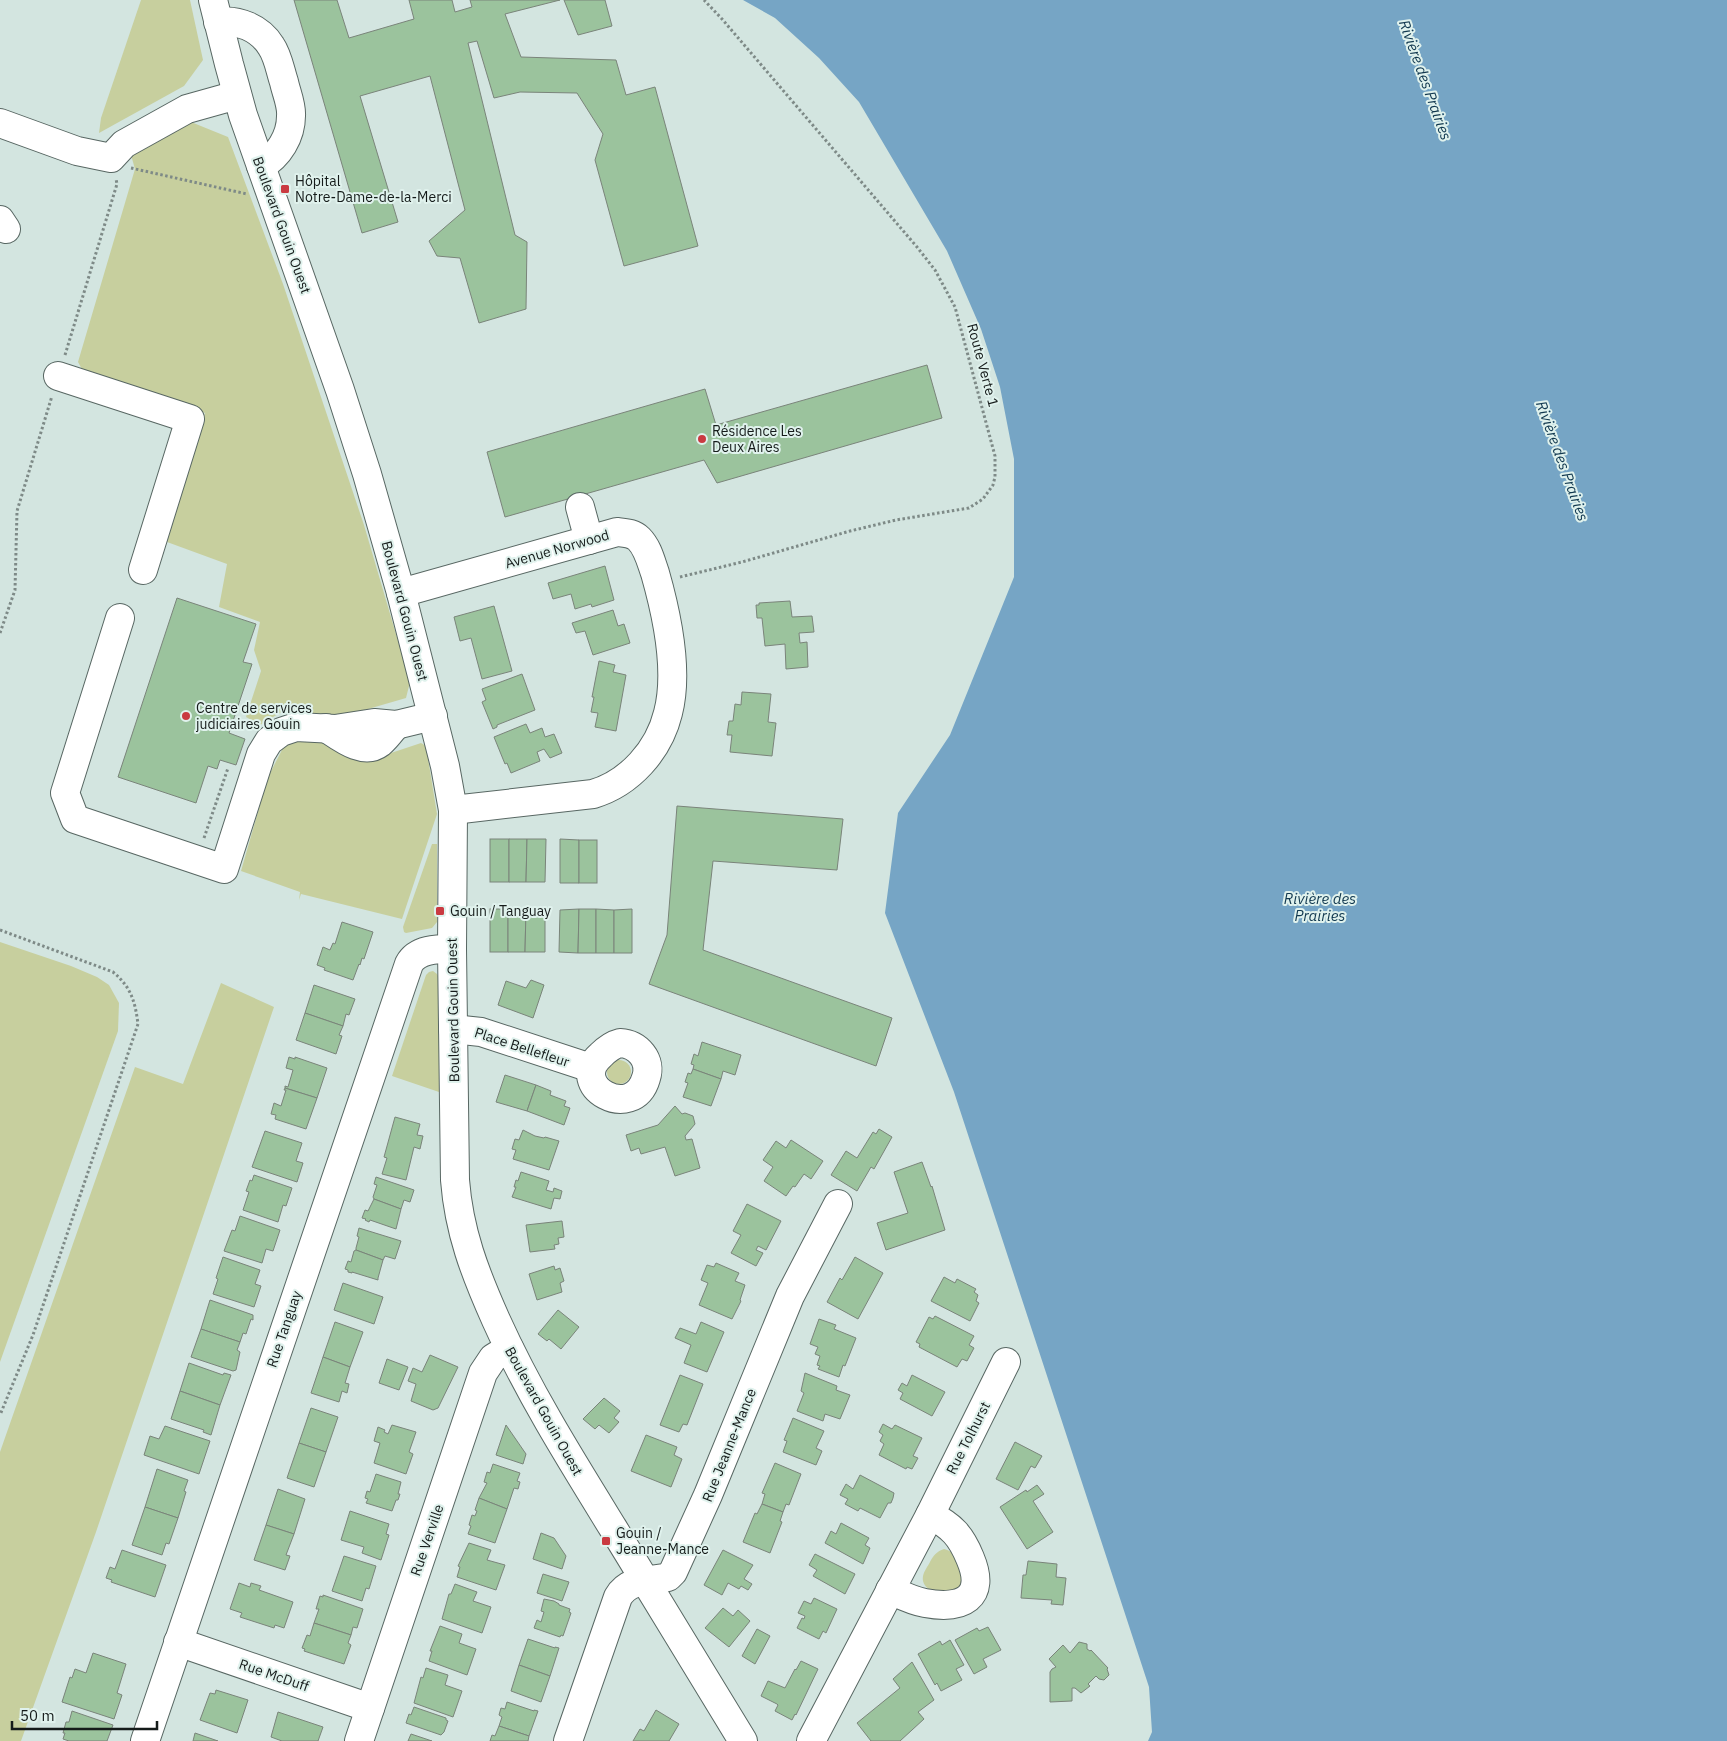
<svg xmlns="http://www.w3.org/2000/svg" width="1727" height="1741" font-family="'IBM Plex Sans',sans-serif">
<rect width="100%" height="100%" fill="#d3e5e0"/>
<g fill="#c7cf9e">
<path d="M141,0H190L203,60L184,86L99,133L101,118Z"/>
<path d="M191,122L228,137L283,284L364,525L410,682L406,698L344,716L283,711L260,725L246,717L261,671L254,650L260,622L219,607L227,564L167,542L205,413L83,371L78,362L135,169L131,155Z"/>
<path d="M302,738L318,741L342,753L382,756L421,743L426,746L437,814L402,919L301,894L299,900L300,892L241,871L268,777L284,746Z"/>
<path d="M432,844H437V922L432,928L406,933L404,932L403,927Z"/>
<path d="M0,942L71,966L97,977L109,985L119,1003L118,1031L0,1362Z"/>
<path d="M433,971L437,974L439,978V1092L392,1076L426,975L429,972Z"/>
<path d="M221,983L274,1007L96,1532L21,1741H0V1452L135,1067L183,1084Z"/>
<circle cx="619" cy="1072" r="12"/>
<path d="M944,1549C959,1552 960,1567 964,1581C962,1583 961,1586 959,1587C950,1597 920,1594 923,1576C924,1571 928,1566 930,1562C933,1556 937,1551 944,1549Z"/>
</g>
<path fill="#76a5c5" d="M743,0H1727V1741H1148L1152,1732L1149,1687L954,1092L885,913L898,813L950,735L1014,577V459L1000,387L981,329L947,251L859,102L819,58L775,18Z"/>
<g fill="#9bc39d" stroke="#7a847a">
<path d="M294,0H337L349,38L414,19L409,0H452L455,12L472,7L470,0H560L505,14L521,57L616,60L626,95L655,87L698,246L624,266L595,160L603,134L577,93L520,92L494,98L477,41L468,43L515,235L527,242L526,309L479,323L460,258L437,256L429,241L465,210L430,76L360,96L398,222L362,233Z"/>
<path d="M564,0H605L612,26L578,35Z"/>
<path d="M927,365L942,418L717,483L704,460L505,517L487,452L705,389L716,425Z"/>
<path d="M605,566L614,600L592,607L591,604L575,609L571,594L553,599L548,583Z"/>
<path d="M177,598L256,624L243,662L252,664L229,733L245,739L236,765L220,760L217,769L208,766L196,803L118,777Z"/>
<path d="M790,601L792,617L812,616L814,632L799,633L800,643L807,642L808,667L786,669L785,644L765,646L762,618H757L756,605H759V603Z"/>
<path d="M494,606L512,671L482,679L471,638L460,641L454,617Z"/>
<path d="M613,610L618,626L624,624L630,643L593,655L585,631L576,633L572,623Z"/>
<path d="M599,661L615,665L613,672L626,675L616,731L595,727L598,713L591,712L594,697H592Z"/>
<path d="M522,674L535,710L497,725V727L493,729L482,702L486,700L482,689Z"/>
<path d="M742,692L771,694L768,722L776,723L772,756L730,752L732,735H727L729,721H733L735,704L741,705Z"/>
<path d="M526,724L530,733L542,728L545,737L554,734L562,753L550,758L544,749L537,752L540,761L511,773L507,763L505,764L494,737Z"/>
<path d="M677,806L843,819L837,870L713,861L703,950L892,1018L876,1066L649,984L667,935Z"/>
<rect x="490" y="839" width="19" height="43"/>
<path d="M509,839H527L526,882H509Z"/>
<path d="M527,839H546L545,882H526Z"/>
<path d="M560,839L579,840V883H560Z"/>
<rect x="579" y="840" width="18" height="43"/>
<rect x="490" y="909" width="18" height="43"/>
<path d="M508,909H526L525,952H508Z"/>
<path d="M526,909H545V952H525Z"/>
<path d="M579,909L578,953L559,952L560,910Z"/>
<path d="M579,909H596V953H578Z"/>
<path d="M596,909L614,910V953H596Z"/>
<path d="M632,909V953H614V910Z"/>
<path d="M342,922L373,932L364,959L362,958L360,965L359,964L353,980L324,970L325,968L317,965L323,947L330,950L333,943L335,944Z"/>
<path d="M531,980L544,985L533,1018L498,1005L506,981L526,988Z"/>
<path d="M314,985L355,999L349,1015L346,1014L343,1026L305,1013Z"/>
<path d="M305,1013L343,1026L339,1035L342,1036L336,1054L296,1040Z"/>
<path d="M702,1042L741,1055L735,1075L723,1071L721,1079L693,1069L694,1065L691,1064L694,1054L698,1056Z"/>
<path d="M289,1057L295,1059V1057L327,1068L317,1098L285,1088V1086L288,1087L293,1070L286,1068Z"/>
<path d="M693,1069L721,1079L711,1106L683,1097L688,1083L685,1082L688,1073L691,1074Z"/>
<path d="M505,1075L536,1085L527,1111L496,1102Z"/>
<path d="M536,1085L551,1091L550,1095L566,1101L564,1106L570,1108L564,1125L527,1111Z"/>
<path d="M285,1088L317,1098L306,1129L275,1119L276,1115L271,1114L274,1103L281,1106L286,1090H284Z"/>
<path d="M675,1106L682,1114L685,1113L693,1116L695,1124L685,1136L686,1140L692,1139L700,1168L675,1176L665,1147L641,1154L639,1148L631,1151L626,1135L658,1125Z"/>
<path d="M395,1117L420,1124L417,1135L423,1136L420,1149L414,1147L406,1180L382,1174L387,1158L384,1157Z"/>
<path d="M879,1129L892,1137L874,1169L871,1167L857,1191L831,1175L846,1151L857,1158L873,1132L876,1134Z"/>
<path d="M523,1130L535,1136L544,1138L545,1137L559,1141L549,1170L513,1159L516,1150L512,1149L515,1139L519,1140Z"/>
<path d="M265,1131L302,1143L296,1161L303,1163L297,1182L252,1167Z"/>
<path d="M791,1140L823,1161L811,1179L804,1174L795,1187L793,1186L786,1196L764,1181L773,1167L763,1160L776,1141L786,1148Z"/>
<path d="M922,1162L931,1187L932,1186L945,1230L886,1250L877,1223L908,1213L894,1172Z"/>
<path d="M521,1172L549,1181L546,1190L553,1192L554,1188L562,1191L560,1199L554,1198L551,1209L512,1197L516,1187H514L516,1180L518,1181Z"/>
<path d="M254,1175L292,1188L286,1206L283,1205L278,1222L243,1210L249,1192L246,1191L250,1180L252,1181Z"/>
<path d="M376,1177L414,1190L410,1202L404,1200L401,1209L374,1199L373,1197L377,1185L374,1184Z"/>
<path d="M374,1199L401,1209L396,1229L370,1220L369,1222L365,1220L366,1219L362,1218L365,1210L368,1211Z"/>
<path d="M747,1204L781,1221L766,1250L758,1246L756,1250L763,1253L756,1266L731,1253L741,1235L733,1231Z"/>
<path d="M240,1216L280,1230L273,1251L266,1249L262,1263L224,1251L232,1230L235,1231Z"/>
<path d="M562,1221L564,1237L558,1238L559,1244L554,1245L555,1249L530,1252L526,1225Z"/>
<path d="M359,1228L401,1241L395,1259L385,1256L383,1260L356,1250V1248L359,1237L357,1236Z"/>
<path d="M356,1250L383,1260L378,1278V1280L352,1272V1273L348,1272V1270L345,1269L348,1261L351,1262L354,1251Z"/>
<path d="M223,1257L260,1270L255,1284L261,1286L254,1307L213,1294L218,1279L216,1278Z"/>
<path d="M855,1257L883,1273L858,1319L827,1302L840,1278L842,1280Z"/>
<path d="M716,1263L739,1273L735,1281L745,1285L740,1300L741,1301L732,1319L699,1305L708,1283L701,1280L707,1265L714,1267Z"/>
<path d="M554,1266L555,1270L560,1268L564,1281L560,1283L562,1292L537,1300L529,1274Z"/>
<path d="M944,1277L955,1283L957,1279L976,1289L974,1292L978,1295L976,1301L979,1303L970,1321L931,1301Z"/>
<path d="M343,1283L383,1297L374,1324L334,1310Z"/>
<path d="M210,1300L253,1315V1320L251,1319L246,1334L243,1333L240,1342L201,1329Z"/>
<path d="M558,1310L579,1327L561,1349L549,1339L547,1341L538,1334Z"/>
<path d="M935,1316L974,1336L969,1345L974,1348L967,1361L962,1359L957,1367L919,1347L920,1344L916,1342L929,1317L933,1319Z"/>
<path d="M819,1319L836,1325L834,1329L856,1338L845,1366L843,1365L839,1377L818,1369L820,1366L817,1365L820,1356L815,1354L818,1347L810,1344Z"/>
<path d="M335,1322L363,1332L350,1367L323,1357Z"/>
<path d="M701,1322L724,1332L707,1372L684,1363L691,1345L675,1338L680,1328L696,1334Z"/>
<path d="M201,1329L240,1342L237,1350L240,1352L236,1370L233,1371L191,1357Z"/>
<path d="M430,1355L458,1367L438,1408L433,1410L411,1401L416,1384L408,1381L413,1368L422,1372Z"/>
<path d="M323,1357L350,1367L345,1383L349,1384L347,1393L342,1391L339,1402L311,1393Z"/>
<path d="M387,1359L408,1367L399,1390L379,1383Z"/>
<path d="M189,1363L223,1375L224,1373L231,1375L220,1405L180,1391Z"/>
<path d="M805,1373L837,1386L836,1390L850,1395L840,1419L825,1414L823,1421L797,1411L804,1393L801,1391Z"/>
<path d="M680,1375L703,1384L687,1425L683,1424L679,1432L660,1425Z"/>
<path d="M912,1375L945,1392L932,1416L900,1399L903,1393L898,1390L902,1383L907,1386Z"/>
<path d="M180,1391L220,1405L211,1435L203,1432L204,1430L171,1419Z"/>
<path d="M604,1398L620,1411L614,1418L619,1422L609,1433L599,1425L595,1429L583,1419Z"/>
<path d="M311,1408L338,1417L326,1452L299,1443Z"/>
<path d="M793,1418L824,1431L816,1448L822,1451L816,1465L783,1452L787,1441L784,1440Z"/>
<path d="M883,1424L892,1429L895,1425L922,1438L913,1456L918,1458L912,1469L907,1467L906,1469L879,1455L884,1444L880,1441L883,1435L879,1432Z"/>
<path d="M392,1425L416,1432L409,1452L413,1454L406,1474L374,1463L380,1443L374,1441L378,1427L385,1430L384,1432L388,1434Z"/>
<path d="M506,1425L526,1454L523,1464L496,1455Z"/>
<path d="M165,1426L210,1441L199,1474L144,1455L150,1436L159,1439Z"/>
<path d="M646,1435L677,1447L674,1455L682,1459L671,1487L631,1471Z"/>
<path d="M1015,1442L1042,1456L1035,1468L1031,1466L1018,1490L996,1479Z"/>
<path d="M299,1443L326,1452L314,1487L287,1478Z"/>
<path d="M775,1463L801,1474L789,1505L786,1504L783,1512L762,1504L765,1494L762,1493Z"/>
<path d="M493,1464L520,1473L517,1481L520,1482L518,1489L514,1488L507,1509L479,1498L487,1483L484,1482L487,1472L490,1473Z"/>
<path d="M157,1469L188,1480L184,1491L186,1492L178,1518L145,1507Z"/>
<path d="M376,1474L401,1482L398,1494H400L398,1500H396L392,1511L366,1503L368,1499L365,1498L367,1491L370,1492Z"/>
<path d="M860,1475L894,1493L893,1498L891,1503H888L880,1518L860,1508L858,1511L845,1504L848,1499L840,1495L846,1484L853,1489Z"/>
<path d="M1037,1485L1044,1494L1033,1501L1053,1532L1027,1549L1000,1507L1026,1490L1027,1492Z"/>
<path d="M278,1489L305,1499L294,1534L266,1525Z"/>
<path d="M479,1498L507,1509L495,1543L468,1534L471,1526L469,1525L472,1515L475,1516L477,1511L475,1510Z"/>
<path d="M762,1504L783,1512L780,1521L782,1522L770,1553L743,1542L755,1513L757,1514Z"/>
<path d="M145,1507L178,1518L169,1544L166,1543L162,1555L132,1545Z"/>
<path d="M350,1511L389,1524L386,1534L389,1535L381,1560L362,1553L364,1547L341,1540Z"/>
<path d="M841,1523L869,1538L865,1545L870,1548L863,1564L825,1543L831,1531L836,1534Z"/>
<path d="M266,1525L294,1534L286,1555L290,1556L285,1570L254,1560Z"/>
<path d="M541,1533L554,1538L566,1556L562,1569L533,1559Z"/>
<path d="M469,1543L491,1550L487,1560L505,1565L496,1590L457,1577L460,1567L458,1566Z"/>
<path d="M122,1550L166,1565L155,1597L111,1582L112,1580L106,1578L110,1567L115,1569Z"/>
<path d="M723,1550L753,1565L744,1579L752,1584L748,1590L741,1586L739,1589L728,1583L722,1595L704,1585Z"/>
<path d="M815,1554L855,1574L845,1594L813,1576L817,1570L809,1565Z"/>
<path d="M344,1556L376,1566L369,1589L366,1588L362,1601L332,1591Z"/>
<path d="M1028,1561L1057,1564L1056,1577L1066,1578L1063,1605L1051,1604L1052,1600L1021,1598L1023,1575H1026Z"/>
<path d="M543,1574L569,1582L562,1601L537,1593Z"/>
<path d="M239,1583L250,1587L251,1583L261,1586L259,1590L293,1602L284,1628L275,1625L274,1628L240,1617L242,1613L230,1609Z"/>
<path d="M455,1584L477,1592L473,1601L491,1607L482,1633L442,1619L449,1594H451Z"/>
<path d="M323,1595L363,1609L357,1628L353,1627L351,1635L314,1623L319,1609H316L320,1596L323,1597Z"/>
<path d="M814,1598L837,1609L826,1633L823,1631L819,1639L797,1628L802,1618L804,1619L805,1616L798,1613L804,1601L811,1604Z"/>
<path d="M544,1599L554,1601L559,1604V1605L570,1609L569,1612L571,1613L563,1636L561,1635L560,1637L534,1628L537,1620L541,1622L544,1612L541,1611Z"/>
<path d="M723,1608L733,1616L738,1610L750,1621L729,1647L705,1628Z"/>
<path d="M314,1623L351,1635L348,1643L351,1645L344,1664L304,1651L305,1649L302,1648L307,1635L310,1636Z"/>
<path d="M440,1626L462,1634L459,1643L476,1649L467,1675L429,1661L432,1651H430Z"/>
<path d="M988,1627L1001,1650L983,1659L987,1667L974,1674L955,1640L977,1628L979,1631Z"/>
<path d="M757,1629L770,1636L755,1664L742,1656Z"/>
<path d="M528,1639L555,1648V1647L559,1648L550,1676L519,1665Z"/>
<path d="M950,1640L964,1665L956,1669L962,1680L941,1691L937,1683L935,1685L918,1654L940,1641L942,1645Z"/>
<path d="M1079,1642L1087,1644V1649L1090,1651L1091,1650L1108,1668L1107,1669L1109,1675L1104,1680L1099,1679L1096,1676L1088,1684L1090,1686L1081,1693L1075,1688H1072V1701L1050,1702V1672L1052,1669L1056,1667L1049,1659L1063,1645L1070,1653Z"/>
<path d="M93,1653L126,1664L117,1693L122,1695L114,1719L62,1702L70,1677L72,1678L75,1669L86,1673Z"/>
<path d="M801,1661L818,1669L796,1715L795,1714L792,1720L775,1711L778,1705L777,1704L761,1696L768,1681L785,1688L795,1669L796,1670Z"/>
<path d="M912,1662L934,1700L918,1712L924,1719L900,1741H871L857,1723L900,1688L893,1679Z"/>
<path d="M519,1665L550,1676L541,1702L511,1691Z"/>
<path d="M426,1668L448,1675L445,1685L462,1691L453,1717L414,1703L421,1677L423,1678Z"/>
<path d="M216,1690L248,1700L237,1733L200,1720L210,1693L215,1694Z"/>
<path d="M507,1702L534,1711V1710L538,1711L529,1736L499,1726L502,1717L499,1715L501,1708L505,1709Z"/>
<path d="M414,1707L446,1718V1720L448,1721L444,1732L441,1735L406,1723L409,1714L411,1715Z"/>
<path d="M656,1710L679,1724L669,1741H633L640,1729L644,1731Z"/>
<path d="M72,1711L113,1725L107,1741H69L63,1739L65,1733H63L66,1722H69Z"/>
<path d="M278,1712L323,1727L318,1741H282L271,1737Z"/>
<path d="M499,1726L529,1736L528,1741H490L492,1735L495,1736Z"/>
<path d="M195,1733L218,1741H193Z"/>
<path d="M411,1734L432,1741H408Z"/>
</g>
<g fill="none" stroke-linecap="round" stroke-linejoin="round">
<g stroke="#586763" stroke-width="30">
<g id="minor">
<path d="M213,0L229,64L243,115L340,390L367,474L401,593L445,766L453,810L452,949L455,1180C459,1232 475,1273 496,1320C529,1393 571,1460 613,1528C656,1599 700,1670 743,1741"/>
<path d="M218,22C238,19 260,28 271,46C278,56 280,70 284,82C286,92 292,105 291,116C291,136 279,156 261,166"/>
<path d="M0,123L77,151L111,158L124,144L187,109L237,95"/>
<path d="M0,220L6,229"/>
<path d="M58,376L190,419L143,570"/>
<path d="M580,507L589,540"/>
<path d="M401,593L617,532C625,533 633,533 639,539C648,548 651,562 655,573C667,615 679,671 668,713C659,750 630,783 593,794L453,810"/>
<path d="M120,618L65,793L75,819L224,869L261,754L269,741L281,732L296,727L335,729L374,723L396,725L433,716"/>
<path d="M326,728C340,737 363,756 380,743C386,738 391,731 396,725"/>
<path d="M453,1029L481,1032L591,1068"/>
<path d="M620,1043C638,1044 652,1060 646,1078C633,1123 566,1086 601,1055C607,1049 612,1045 620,1043Z"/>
<path d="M890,1590C901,1595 913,1601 925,1603C962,1610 987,1598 970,1558C961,1536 952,1526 930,1515"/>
<path d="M178,1642L370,1708"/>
<path d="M145,1741L409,964C417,949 437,949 452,949"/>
<path d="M359,1741L483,1373L493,1358L509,1348"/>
<path d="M568,1741L618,1597C628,1580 646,1581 664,1578L668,1577L673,1572L708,1495L790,1296L838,1204"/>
<path d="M811,1741L930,1515L1006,1362"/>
</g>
</g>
<g stroke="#7e8a87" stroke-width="3" stroke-dasharray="2.5 2.5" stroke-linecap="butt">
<path d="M131,168L247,194"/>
<path d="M65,355L117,184L116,179"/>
<path d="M680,577L742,562L850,531L896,520L969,508L983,499L993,485L995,477V456L955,307L935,270L917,247L722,19L704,0"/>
<path d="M0,633L15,590L17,511L52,396"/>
<path d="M204,838L228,768"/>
<path d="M0,930L113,972C131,987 135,1001 138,1024L33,1335L0,1415"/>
</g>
<use href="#minor" stroke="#fff" stroke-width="28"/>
</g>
<g fill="#ca3a41" stroke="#e0f2ed" stroke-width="2">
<rect x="280" y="184" width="10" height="10" rx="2.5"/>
<circle cx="702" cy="439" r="5"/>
<circle cx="186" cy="716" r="5"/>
<rect x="435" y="906" width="10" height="10" rx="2.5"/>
<rect x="601" y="1536" width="10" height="10" rx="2.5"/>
</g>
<g text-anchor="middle" stroke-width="4" stroke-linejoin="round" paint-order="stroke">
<g font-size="14" fill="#151b1a" stroke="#e0f2ed" text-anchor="start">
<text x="295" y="186">Hôpital<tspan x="295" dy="16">Notre-Dame-de-la-Merci</tspan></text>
<text x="712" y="436">Résidence Les<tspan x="712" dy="16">Deux Aires</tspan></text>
<text x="196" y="713">Centre de services<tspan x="196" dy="16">judiciaires Gouin</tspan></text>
<text x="450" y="916">Gouin / Tanguay</text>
<text x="616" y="1538">Gouin /<tspan x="616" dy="16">Jeanne-Mance</tspan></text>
</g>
<g font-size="14" fill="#151b1a" stroke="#e0f2ed">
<text transform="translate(282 225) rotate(70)" y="5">Boulevard Gouin Ouest</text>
<text transform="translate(983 365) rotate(75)" y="5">Route Verte 1</text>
<text transform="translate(557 549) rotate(-16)" y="5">Avenue Norwood</text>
<text transform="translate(405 611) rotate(75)" y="5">Boulevard Gouin Ouest</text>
<text transform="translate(453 1010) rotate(-91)" y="5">Boulevard Gouin Ouest</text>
<text transform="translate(522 1047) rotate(18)" y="5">Place Bellefleur</text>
<text transform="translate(284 1329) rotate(-71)" y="5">Rue Tanguay</text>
<text transform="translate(544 1411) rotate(61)" y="5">Boulevard Gouin Ouest</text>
<text transform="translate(968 1438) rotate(-63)" y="5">Rue Tolhurst</text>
<text transform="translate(729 1445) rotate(-68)" y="5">Rue Jeanne-Mance</text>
<text transform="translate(427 1540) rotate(-71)" y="5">Rue Verville</text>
<text transform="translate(274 1675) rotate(19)" y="5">Rue McDuff</text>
</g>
<g font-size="15" font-style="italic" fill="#11384f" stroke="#e0f2ed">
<text transform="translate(1425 80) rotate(70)" y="5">Rivière des Prairies</text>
<text transform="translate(1562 461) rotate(70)" y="5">Rivière des Prairies</text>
<text x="1320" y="904">Rivière des<tspan x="1320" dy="17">Prairies</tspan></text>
</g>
</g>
<path d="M12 1721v8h145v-8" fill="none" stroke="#151b1a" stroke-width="2.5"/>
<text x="20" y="1721" font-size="15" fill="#151b1a" stroke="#e0f2ed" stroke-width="4" paint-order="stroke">50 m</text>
</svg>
